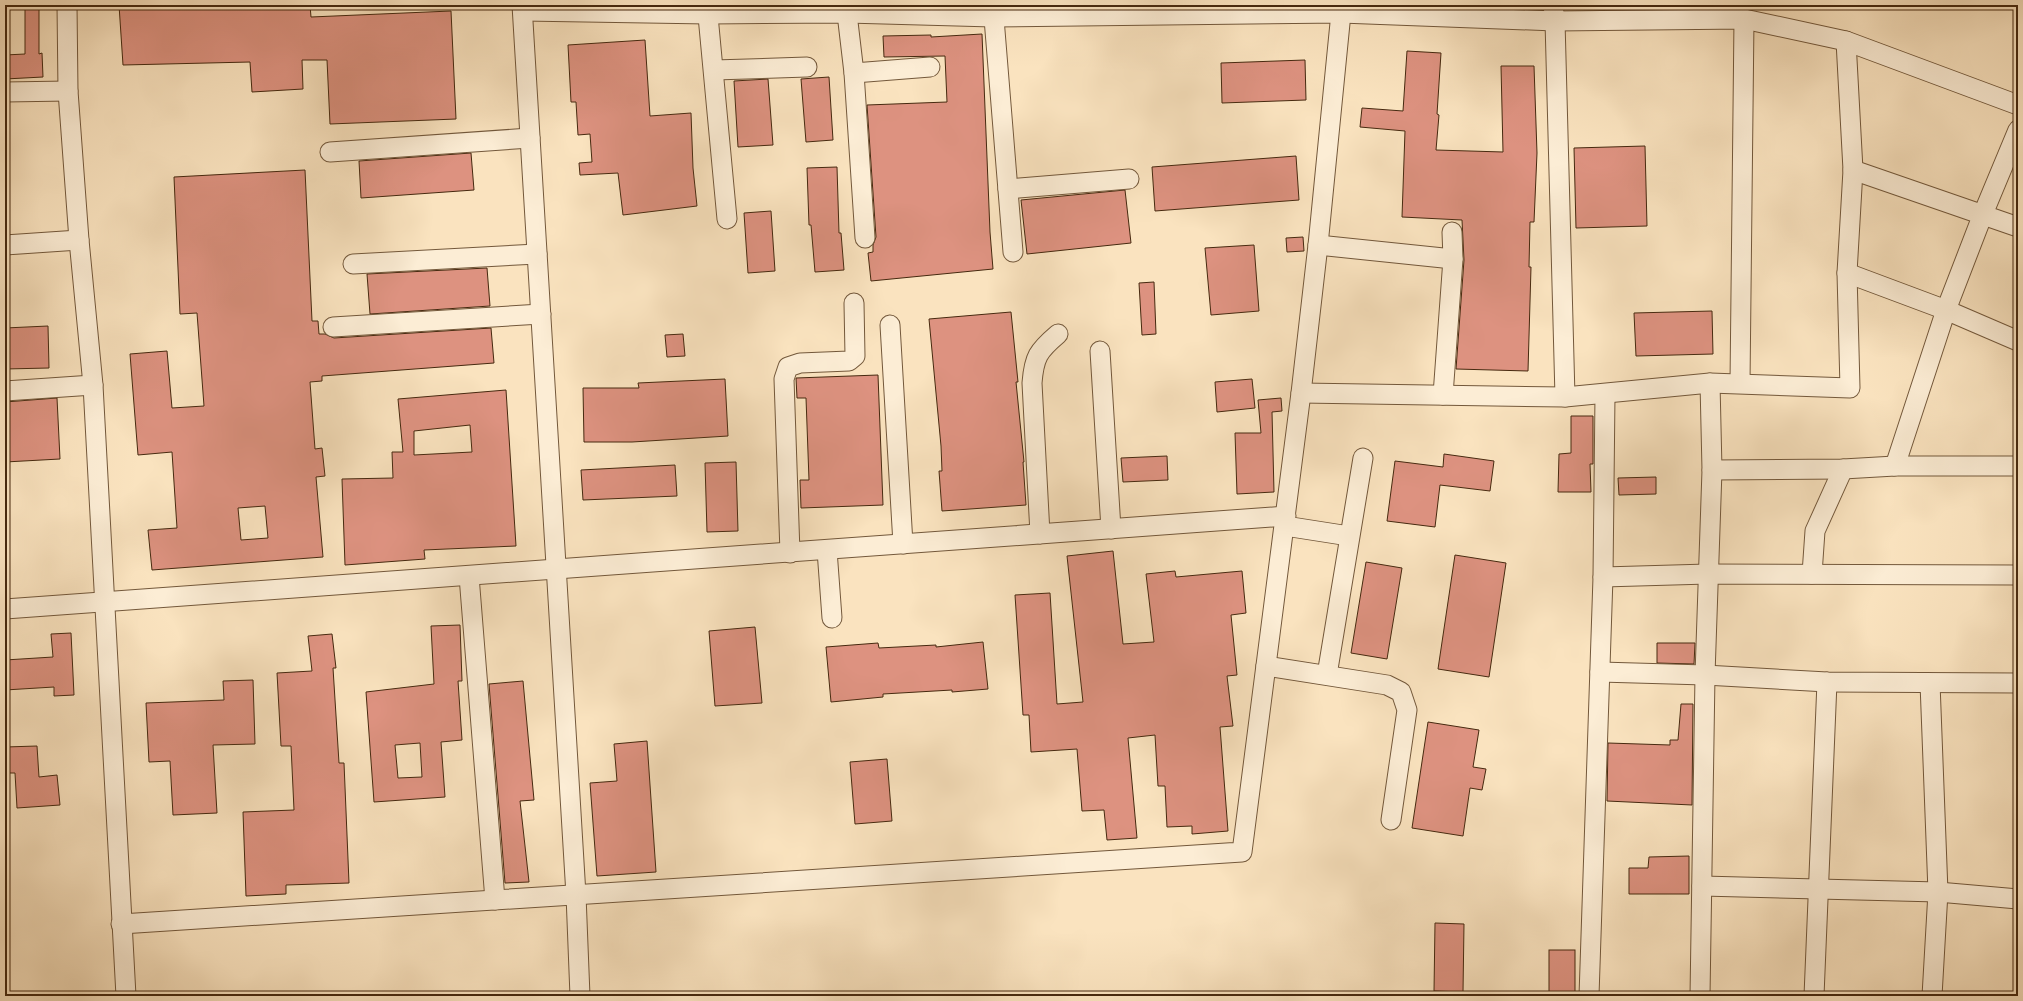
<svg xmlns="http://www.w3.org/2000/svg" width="2023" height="1001" font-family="'IM FELL English',serif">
<rect width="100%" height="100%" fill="#fae3bf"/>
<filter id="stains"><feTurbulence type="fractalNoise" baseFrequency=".005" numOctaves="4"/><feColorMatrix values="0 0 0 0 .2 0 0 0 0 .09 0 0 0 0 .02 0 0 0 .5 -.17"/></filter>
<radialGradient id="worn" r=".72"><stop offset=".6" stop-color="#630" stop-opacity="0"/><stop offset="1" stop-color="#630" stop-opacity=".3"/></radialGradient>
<g fill="#dd9280" stroke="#46290f" fill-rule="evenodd">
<path d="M25,5H39V54L42,53L43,77L5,79V55L25,54Z"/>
<path d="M119,5H310L311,17L451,11L456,119L330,124L327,60H302L303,89L252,92L250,62L123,65Z"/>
<path d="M982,34L990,232L993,269L871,281L868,253L873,252V245L876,237L867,105L947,102L945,56L884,57L883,36L931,35V37Z"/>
<path d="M645,40L650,116L691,113L693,168L697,206L623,215L618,173L580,175L579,163L592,162L590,134L578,135L576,102H571L568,45Z"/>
<path d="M1407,51L1441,53L1437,114L1439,115L1436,150L1503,152L1501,66H1534L1537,153L1534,222H1530L1529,267H1531L1528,371L1456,369L1464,260L1462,220L1402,217L1405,131L1360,127L1362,108L1403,111Z"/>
<path d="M1305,60L1306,100L1222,103L1221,63Z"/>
<path d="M829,77L833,140L806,142L801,79Z"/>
<path d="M768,79L773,145L738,147L734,81Z"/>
<path d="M1645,146L1647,226L1576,228L1574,148Z"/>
<path d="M471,153L474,190L361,198L359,161Z"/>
<path d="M1296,156L1299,200L1155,211L1152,167Z"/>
<path d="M837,167L839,233H841L844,270L815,272L811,225H809L807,168Z"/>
<path d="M305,170L312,321H318L319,334H325L334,338L491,328L494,363L322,376V381L310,382L315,449L322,448L325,476L316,477L323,557L152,570L148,530L177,528L172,452L138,455L130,354L167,351L172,408L204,406L197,313L180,314L174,177ZM265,506L268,538L241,540L238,508Z"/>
<path d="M1125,190L1131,243L1027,254L1021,200Z"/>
<path d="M771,211L775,271L748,273L744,213Z"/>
<path d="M1303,237L1304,251L1287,252L1286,238Z"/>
<path d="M1254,245L1259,311L1211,315L1205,248Z"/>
<path d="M487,268L490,306L370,314L367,274Z"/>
<path d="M1154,282L1156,334L1142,335L1139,283Z"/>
<path d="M1712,311L1713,354L1636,356L1634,313Z"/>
<path d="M1011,312L1018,382H1016L1024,462H1023L1026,505L942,511L939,471H942L941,446L929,319Z"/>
<path d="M48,326L49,368L5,369V328Z"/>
<path d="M683,334L685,356L667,357L665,335Z"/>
<path d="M878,375L883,505L801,508L800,480H809L806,398H797L796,378Z"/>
<path d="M725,379L728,436L632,442H584L583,388H639L638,383Z"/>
<path d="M1252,379L1255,408L1217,412L1215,382Z"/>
<path d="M506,390L516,546L424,550L425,559L345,565L342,479L393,478L392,452H403L398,399ZM470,425L472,452L414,455V431Z"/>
<path d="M57,398L60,459L5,462V402Z"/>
<path d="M1281,398L1282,411L1272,412L1274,492L1237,494L1235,433H1261L1258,400Z"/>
<path d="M1571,416H1593V464H1590L1591,492H1558L1559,454L1571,453Z"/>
<path d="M1444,454L1494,461L1490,491L1440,485L1435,527L1387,521L1395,461L1443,467Z"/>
<path d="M1167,456L1168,480L1123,482L1121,458Z"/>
<path d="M736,462L738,531L707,532L705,463Z"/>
<path d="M675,465L677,496L583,500L581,470Z"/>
<path d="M1656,477V494L1619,495L1618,478Z"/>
<path d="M1113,551L1123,644L1154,642L1146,574L1175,571L1176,577L1242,571L1246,613L1231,615L1237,675L1227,676L1233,726L1220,727L1228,831L1192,834V826L1167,827L1165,786H1158L1155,735L1128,738L1137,838L1107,840L1104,810L1082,811L1077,749L1031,752L1029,715H1023L1015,595L1050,593L1057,704L1083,702L1067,556Z"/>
<path d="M1455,555L1506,563L1489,677L1438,669Z"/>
<path d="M1366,562L1402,568L1387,659L1351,653Z"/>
<path d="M460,625L462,681H458L462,740L441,742L445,797L374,802L366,692L434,684L431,626ZM420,743L422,777L398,778L395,745Z"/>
<path d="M755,627L762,703L715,706L709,631Z"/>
<path d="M71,633L74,695L54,696V687L5,690V660L53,657L51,634Z"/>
<path d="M332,634L336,668H333L339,763H344L349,883L286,885V894L246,896L243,812L294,810L291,746H281L277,673L312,671L308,636Z"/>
<path d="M983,642L988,689L952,692V690L883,694V697L831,702L826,647L878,643L879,648L936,645V647Z"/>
<path d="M1657,643H1695L1694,664L1657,663Z"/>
<path d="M253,680L255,744L213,745L217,813L173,815L170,761L149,762L146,703L224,700L223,681Z"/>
<path d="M523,681L534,800L520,801L529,882L505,883L489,684Z"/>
<path d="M1681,704H1693L1692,805L1607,801L1608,743L1670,745V740H1678Z"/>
<path d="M1428,722L1479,730L1473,767L1486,769L1482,790L1470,788L1463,836L1412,828Z"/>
<path d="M647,741L656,872L597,876L590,783L617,781L614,744Z"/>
<path d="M37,746L39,777L57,775L60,805L17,808L15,773H5V747Z"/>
<path d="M887,759L892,821L855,824L850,762Z"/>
<path d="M1689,856V894H1629V868H1648L1649,857Z"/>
<path d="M1435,923L1464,924L1463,992L1434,991Z"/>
<rect x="1549" y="950" width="26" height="43"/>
</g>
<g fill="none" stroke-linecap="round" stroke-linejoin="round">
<g stroke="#73583b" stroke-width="21">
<g id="minor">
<path d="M67,5L68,91L79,240L93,385L126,996"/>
<path d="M522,5L576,895L580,996"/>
<path d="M707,5L727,219"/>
<path d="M846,5L854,73L865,238"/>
<path d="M1553,5L1555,21L1565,397"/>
<path d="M993,6L1013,252"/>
<path d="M523,11L708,14L847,13L993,17L1341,13L1555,21L1744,19L1846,41L2018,105"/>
<path d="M714,70L807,67"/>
<path d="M854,73L930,67"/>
<path d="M5,92L68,91"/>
<path d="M330,152L530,138"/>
<path d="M1853,170L2018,227"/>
<path d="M1008,189L1129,179"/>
<path d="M5,245L79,240"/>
<path d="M1318,245L1453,259"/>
<path d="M353,264L537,254"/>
<path d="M1847,273L1946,310L2018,341"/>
<path d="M890,325L903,544"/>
<path d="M333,327L541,314"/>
<path d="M1100,351L1111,529"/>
<path d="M1740,383L1744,19"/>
<path d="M5,391L93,385"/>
<path d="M1301,393L1565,397L1710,383L1850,388L1847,273L1853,170L1846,41"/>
<path d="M1443,395L1453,259L1452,232"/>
<path d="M1895,466L1946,310L1983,214L2018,130"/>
<path d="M1712,470L1843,469L1895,466H2018"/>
<path d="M1285,526L1349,536"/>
<path d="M1040,534L1032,383C1034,357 1038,351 1058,334"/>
<path d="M827,550L832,618"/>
<path d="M790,553L784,379L788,367L800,363L849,361L855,356L854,303"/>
<path d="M1812,574L1815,531L1843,469"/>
<path d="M469,576L495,900"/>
<path d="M1603,577L1708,574L2018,575"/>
<path d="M5,609L1286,516"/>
<path d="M1266,666L1387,685L1401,692L1407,710L1391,820"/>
<path d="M1600,672L1705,675L1827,682L2018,683"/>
<path d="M1327,675L1363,458"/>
<path d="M1930,683L1938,892L1932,996"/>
<path d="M1702,886L1938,892L2018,899"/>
<path d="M121,924L1242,852L1301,393L1318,245L1341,13L1340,5"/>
<path d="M1589,996L1603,577L1605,395"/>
<path d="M1700,996L1705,675L1712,470L1710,383"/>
<path d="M1814,996L1827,682"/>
</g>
</g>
<use href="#minor" stroke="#fcedd5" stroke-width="19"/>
</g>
<rect width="2023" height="1001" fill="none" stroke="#fae3bf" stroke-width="20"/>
<rect x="6" y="6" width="2011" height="989" fill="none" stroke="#46290f" stroke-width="2"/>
<rect x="10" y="10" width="2003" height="981" fill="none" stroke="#46290f"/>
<rect width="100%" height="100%" filter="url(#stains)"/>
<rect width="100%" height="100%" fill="url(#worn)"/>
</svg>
